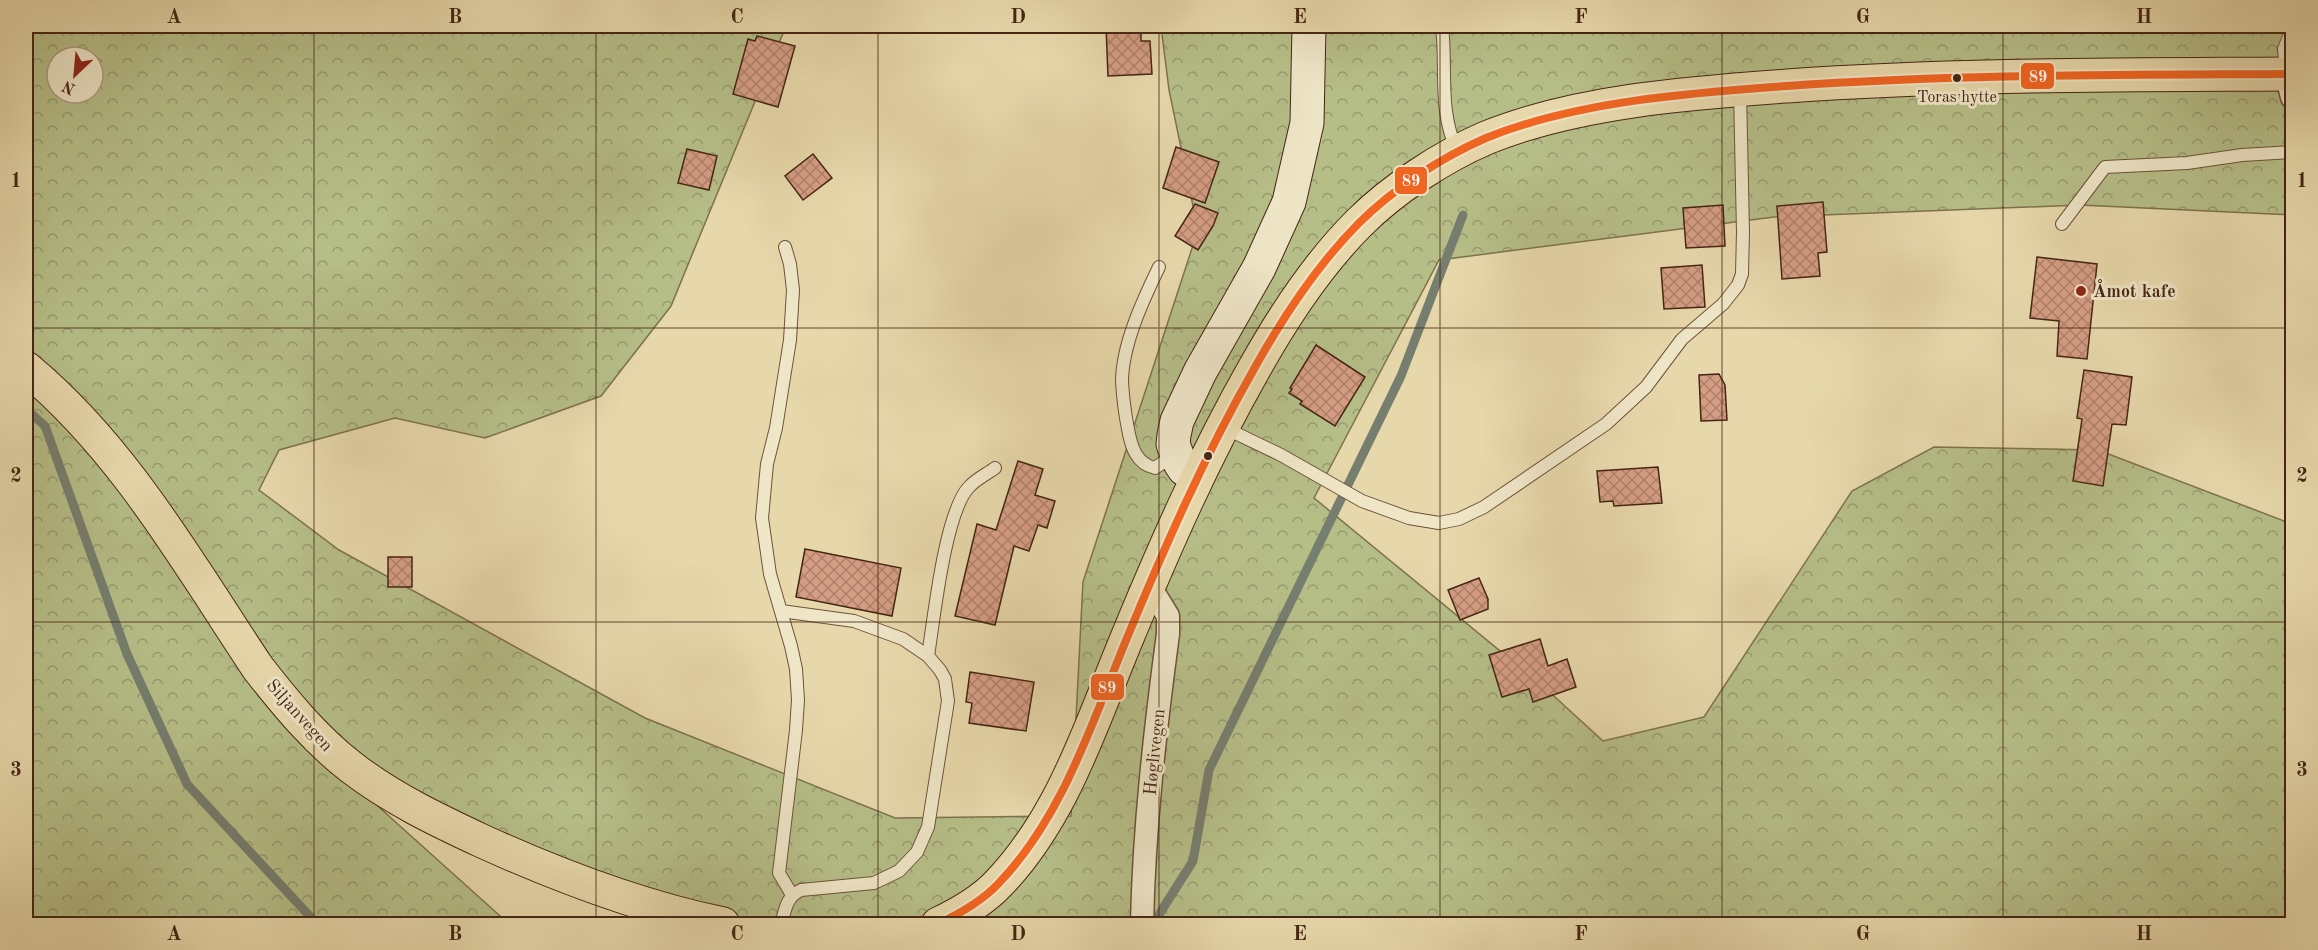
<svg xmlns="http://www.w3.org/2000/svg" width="2318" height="950" font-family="'Old Standard TT',serif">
<defs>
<pattern id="forest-crowns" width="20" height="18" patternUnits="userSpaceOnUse" patternTransform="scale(1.5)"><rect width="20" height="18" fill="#b6be88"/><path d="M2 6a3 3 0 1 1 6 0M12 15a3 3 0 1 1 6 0" fill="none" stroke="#969a6e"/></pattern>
<pattern id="building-cross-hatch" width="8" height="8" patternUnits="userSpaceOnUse" patternTransform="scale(1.5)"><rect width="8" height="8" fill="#d59d83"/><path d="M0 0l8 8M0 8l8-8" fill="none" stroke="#af806a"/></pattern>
</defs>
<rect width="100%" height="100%" fill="#e7d8ab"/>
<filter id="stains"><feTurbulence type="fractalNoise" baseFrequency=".00333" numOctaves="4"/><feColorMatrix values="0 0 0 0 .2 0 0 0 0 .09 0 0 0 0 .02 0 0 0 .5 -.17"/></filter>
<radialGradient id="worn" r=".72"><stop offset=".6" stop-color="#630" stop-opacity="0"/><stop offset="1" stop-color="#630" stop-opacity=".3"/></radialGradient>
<path fill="url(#forest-crowns)" stroke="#7e724e" stroke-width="1.5" fill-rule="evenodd" d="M26,26H786L671,306L601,396L485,438L395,418L279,450L259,490L339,550L645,718L895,818L1071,816L1083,582L1198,230L1169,90L1161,26H2262L2270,33L2292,26V215L2080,205L1774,217L1439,260L1314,498L1544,687L1603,741L1704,717L1852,491L1934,447L2098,450L2292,524V924H683L351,782L509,924H26ZM57,57H93V93H57Z"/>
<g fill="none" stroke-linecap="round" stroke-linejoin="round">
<g stroke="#767e6f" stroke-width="9">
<path d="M26,409L45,426L127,654L187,784L317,924"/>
<path d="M1153,924L1193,861L1209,770L1401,376L1463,215"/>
</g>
</g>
<g fill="url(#building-cross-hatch)" stroke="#452513" stroke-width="1.5">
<path d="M1106,26H1141V41H1150L1152,74L1108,76Z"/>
<path d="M757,36L795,46L778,107L733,94L748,39L755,41Z"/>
<path d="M1176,147L1219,162L1205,203L1163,188Z"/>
<path d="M687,149L717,156L709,190L678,183Z"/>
<path d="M813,154L832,178L803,200L785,176Z"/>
<path d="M1823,202L1827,252L1818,253L1820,276L1782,279L1777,206Z"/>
<path d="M1195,204L1218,213L1213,226L1198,250L1175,236Z"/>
<path d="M1723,205L1725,246L1686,248L1683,208Z"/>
<path d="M2037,257L2097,264L2087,359L2057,356L2059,321L2030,318Z"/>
<path d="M1702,265L1705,307L1664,309L1661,268Z"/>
<path d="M1316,345L1365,377L1335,426L1300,404L1302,401L1289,393L1292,389L1290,388Z"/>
<path d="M2084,370L2132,377L2126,425L2112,424L2103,486L2073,481L2082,419L2077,418Z"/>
<path d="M1719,374L1725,385L1727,420L1701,421L1699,375Z"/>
<path d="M1018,461L1043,469L1035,495L1055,501L1047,528L1038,525L1029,551L1014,546L995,625L955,616L977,524L996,530Z"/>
<path d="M1658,467L1662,503L1614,506L1613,501L1600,502L1597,471Z"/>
<path d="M805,549L901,568L892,616L796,597Z"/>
<rect x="388" y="557" width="24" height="30"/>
<path d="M1479,578L1488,599V609L1460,620L1448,590Z"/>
<path d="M1540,639L1548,666L1567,659L1576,687L1533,702L1529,689L1502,697L1489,655Z"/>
<path d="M970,672L1034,682L1026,731L969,723L972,703L966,702Z"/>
</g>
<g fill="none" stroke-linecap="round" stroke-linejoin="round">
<g stroke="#6e5239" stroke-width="14">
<g id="service">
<path d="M1442,26C1447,67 1438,111 1457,150"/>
<path d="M2286,73L2284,49L2292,29"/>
<path d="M2062,224L2105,167L2187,163L2242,155L2292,152"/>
<path d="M785,247L790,264L793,290L790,340L776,428L767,464L762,518L770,574L791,646L796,669L798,700L796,730L779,873L792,895"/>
<path d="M1159,267C1143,300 1122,345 1122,382C1123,398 1125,414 1128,429C1131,446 1136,464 1155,468L1175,454"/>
<path d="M1225,428L1281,455L1362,501L1409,518L1439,523L1459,519L1484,507L1606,424L1646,387L1682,339L1723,304L1738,285L1742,274L1743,232L1740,90"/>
<path d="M781,611L854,621L903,639L928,656L940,670L945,679L948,701L928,827L917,852L899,871L874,883L801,890C785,898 786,909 781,924"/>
<path d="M928,656C934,618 945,512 969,487C976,479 987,474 995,468"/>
</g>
</g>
<g stroke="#6e5239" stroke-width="25">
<g id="minor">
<path d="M2286,74L2292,97"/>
<path d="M1142,924C1144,827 1155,731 1168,634V616L1149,585"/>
</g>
</g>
<g stroke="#452513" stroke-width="35">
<path id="secondary" d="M1197,477L1184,469L1180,463L1173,444L1174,435L1177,421L1200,372L1259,268L1289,202L1307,123L1309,26"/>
</g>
<g stroke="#452513" stroke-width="35">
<g id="primary">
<path d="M26,368C124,449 188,563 258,668C286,704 315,739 351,767C391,798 437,820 482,841C559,876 641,907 723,924"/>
<path d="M938,924C959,914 981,902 998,884C1063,817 1092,722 1127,638C1165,546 1205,455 1254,369C1283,317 1317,265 1359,223C1393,189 1442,157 1486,138C1577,101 1690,93 1787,86C1956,74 2124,75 2292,74"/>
</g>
</g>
<use href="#service" stroke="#efe6c8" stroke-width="12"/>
<use href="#minor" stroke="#efe6c8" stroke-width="22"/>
<use href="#secondary" stroke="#efe6c8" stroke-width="33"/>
<use href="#primary" stroke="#e7d8ab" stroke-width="33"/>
<g stroke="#efe6c8" stroke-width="12">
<path id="bus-1" d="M938,924C959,914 981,902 998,884C1063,817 1092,722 1127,638C1165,546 1205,455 1254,369C1283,317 1317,265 1359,223C1393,189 1442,157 1486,138C1577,101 1690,93 1787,86C1956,74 2124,75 2292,74"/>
</g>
<use href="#bus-1" stroke="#f26522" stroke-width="8"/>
</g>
<path fill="none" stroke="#452513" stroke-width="1.5" stroke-opacity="0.55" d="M314,26V924M596,26V924M878,26V924M1159,26V924M1440,26V924M1722,26V924M2003,26V924M26,328H2292M26,622H2292"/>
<g fill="#452513" stroke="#efe6c8" stroke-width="2">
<circle cx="1957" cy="78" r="5"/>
<circle cx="1208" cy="456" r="5"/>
</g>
<circle fill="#8f2418" stroke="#efe6c8" stroke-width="2" cx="2081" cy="291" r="6"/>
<g text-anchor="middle" stroke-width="6" stroke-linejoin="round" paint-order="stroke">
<g font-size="16" fill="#452513" stroke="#efe6c8">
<text x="1957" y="102">Toras hytte</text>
</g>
<g font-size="18" font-weight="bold" fill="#452513" stroke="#efe6c8" text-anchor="start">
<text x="2093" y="297">Åmot kafe</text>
</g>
<g font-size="18" fill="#452513" stroke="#efe6c8">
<text transform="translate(300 715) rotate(48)" y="6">Siljanvegen</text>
<text transform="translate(1154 752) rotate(-84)" y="6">Høglivegen</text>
</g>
</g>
<g stroke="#efe6c8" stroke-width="2">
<rect x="2020" y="62" width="35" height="28" rx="6" fill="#f26522"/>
<rect x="1394" y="166" width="34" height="29" rx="6" fill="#f26522"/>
<rect x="1090" y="673" width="35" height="28" rx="6" fill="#f26522"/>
</g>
<g font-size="16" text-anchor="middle" font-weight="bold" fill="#fff">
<text x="2038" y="82">89</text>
<text x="1411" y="186">89</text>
<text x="1107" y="693">89</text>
</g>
<rect width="2318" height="950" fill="none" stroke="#e7d8ab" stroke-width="66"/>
<g transform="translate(75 75) rotate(206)"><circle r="28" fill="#efe6c8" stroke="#ab9980" stroke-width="1.5"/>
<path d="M0-4.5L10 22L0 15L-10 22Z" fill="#8f2418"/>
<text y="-9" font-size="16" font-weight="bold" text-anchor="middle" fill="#452513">N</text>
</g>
<rect x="33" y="33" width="2252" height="884" fill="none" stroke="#452513" stroke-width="2"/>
<g font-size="20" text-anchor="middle" font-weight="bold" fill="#452513">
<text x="174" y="23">A</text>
<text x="455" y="23">B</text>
<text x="737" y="23">C</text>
<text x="1018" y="23">D</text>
<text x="1300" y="23">E</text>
<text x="1581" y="23">F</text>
<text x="1863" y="23">G</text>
<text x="2144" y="23">H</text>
<text x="16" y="187">1</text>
<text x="2302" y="187">1</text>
<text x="16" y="482">2</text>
<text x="2302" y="482">2</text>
<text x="16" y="776">3</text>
<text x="2302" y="776">3</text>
<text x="174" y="940">A</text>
<text x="455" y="940">B</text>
<text x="737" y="940">C</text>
<text x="1018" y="940">D</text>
<text x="1300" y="940">E</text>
<text x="1581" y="940">F</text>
<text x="1863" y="940">G</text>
<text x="2144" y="940">H</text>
</g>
<rect width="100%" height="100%" filter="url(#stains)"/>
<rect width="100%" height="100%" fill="url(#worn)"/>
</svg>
